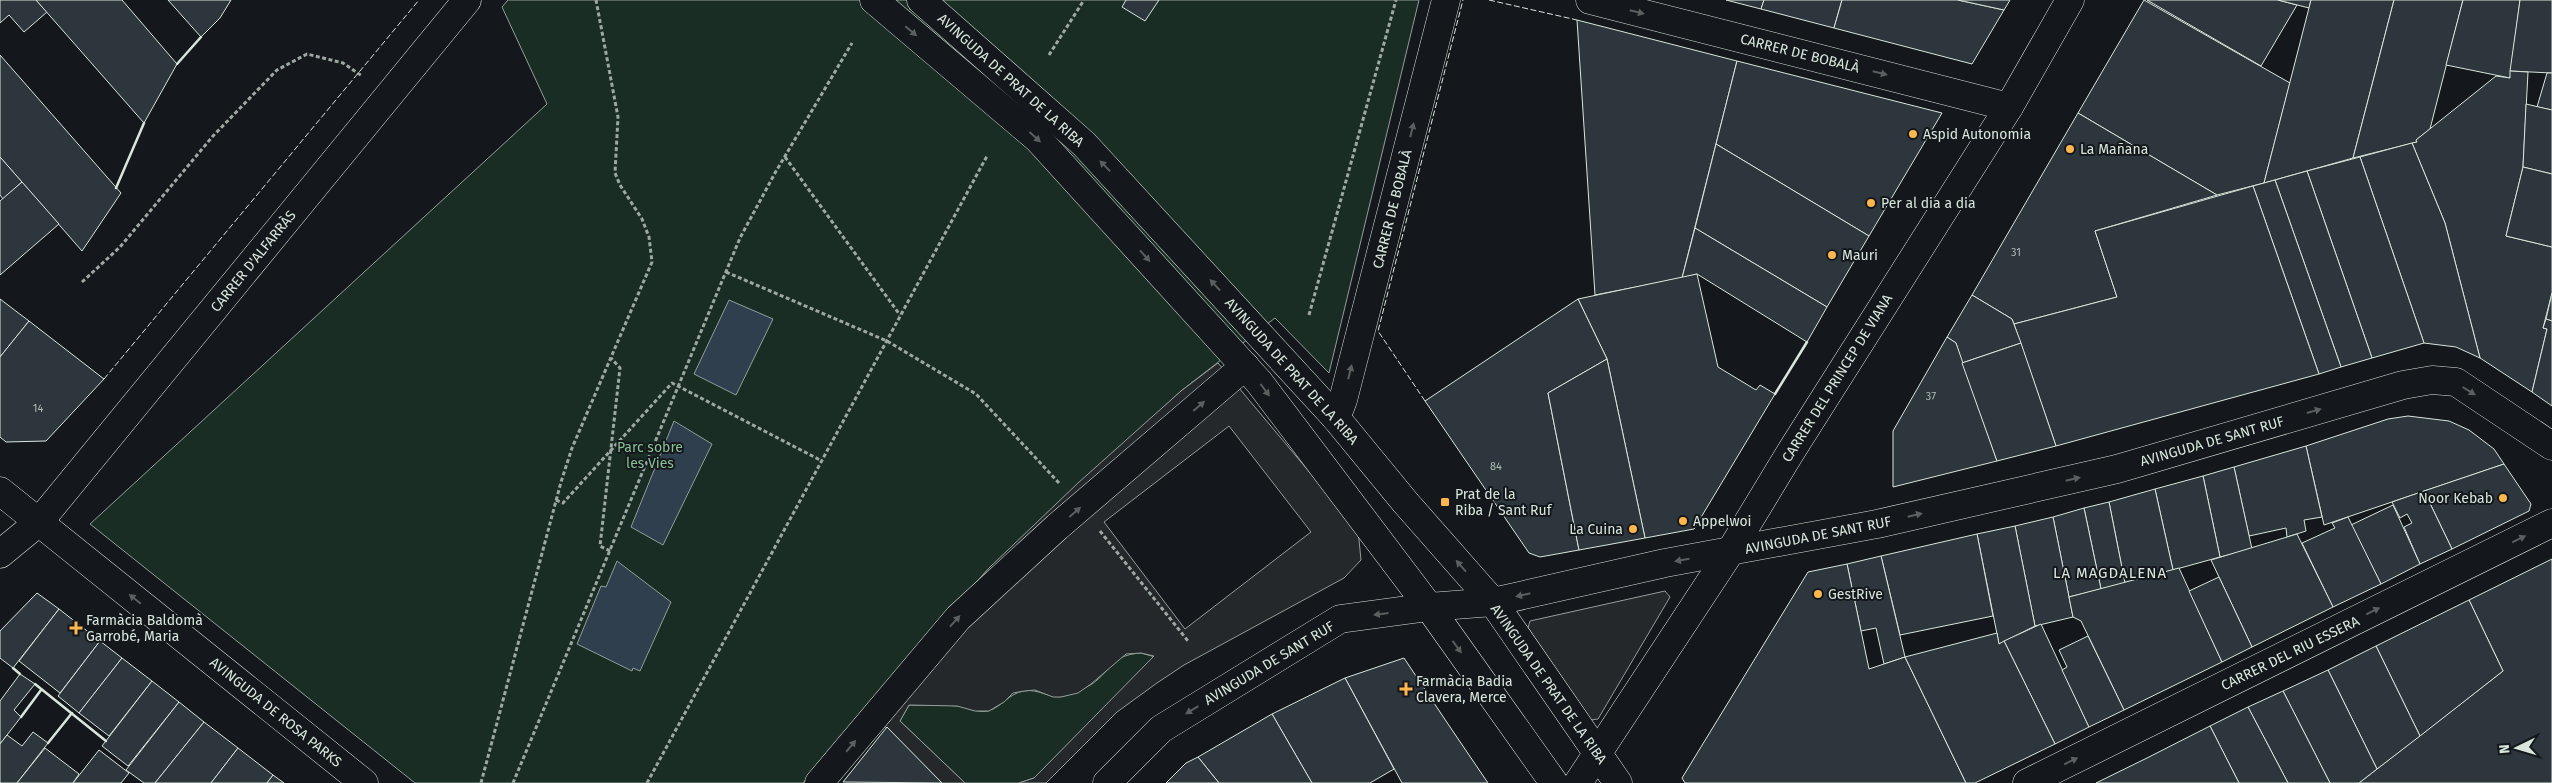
<svg xmlns="http://www.w3.org/2000/svg" width="2552" height="783" font-family="'Fira Sans',sans-serif">
<rect width="100%" height="100%" fill="#14181c"/>
<g fill="#1a2d24" stroke="#939e99">
<path d="M508,0H1419L1329,373L1275,318L1181,391L989,568L865,708L803,783H415L90,524L547,104L502,7Z"/>
<path d="M1141,653L1155,657L1034,778L1019,783H965L900,721L909,705C925,706 943,704 958,706C969,708 977,713 988,711C1002,707 1009,693 1024,691C1038,688 1052,700 1064,696C1073,693 1084,689 1092,684C1113,669 1111,655 1141,653Z"/>
</g>
<g fill="#24282b" stroke="#939e99" fill-rule="evenodd">
<path d="M1218,363L1358,530L1361,560L1344,578L1184,665L1157,683L1117,712L1046,783H1019L1034,778L1154,656L1141,653L1126,654L1091,684L1078,693L1061,697H1053L1035,690L1024,691L1013,693L1004,702L989,711H975L957,706L909,705L900,721L965,783H942L865,708L989,568L1078,483L1181,391ZM1229,426L1311,532L1185,629L1104,522Z"/>
<path d="M1665,591L1670,597L1598,719L1591,720L1528,628L1530,621Z"/>
</g>
<g fill="#2f3f4d" stroke="#939e99">
<path d="M729,300L773,319L736,395L694,374Z"/>
<path d="M674,421L712,444L663,545L631,527Z"/>
<path d="M617,561L671,602L640,671L633,668L632,671L577,644L601,586L606,587Z"/>
</g>
<g fill="#2c363c" stroke="#d8e6dc">
<path d="M0,0H36L47,12L24,32L9,15L0,23Z"/>
<path d="M36,0H122L177,64L144,123Z"/>
<path d="M168,0H231L220,18L201,37Z"/>
<path d="M1126,0H1159L1145,21L1122,7Z"/>
<path d="M1726,0H1764L1761,9Z"/>
<path d="M1764,0H1842L1834,28L1761,9Z"/>
<path d="M1842,0H1958L2004,10L1972,64L1834,28Z"/>
<path d="M1958,0H2010L2004,10Z"/>
<path d="M2144,0L2290,83L2264,183L2217,195L2078,113Z"/>
<path d="M2147,0H2278L2297,5L2261,66Z"/>
<path d="M2278,0H2311L2309,8Z"/>
<path d="M2311,0H2394L2353,158L2264,183Z"/>
<path d="M2394,0H2463L2430,129L2416,140L2417,142L2353,158Z"/>
<path d="M2463,0H2520L2510,78L2446,65Z"/>
<path d="M2520,0H2552V73L2510,71Z"/>
<path d="M1577,20L1737,61L1682,278L1595,295Z"/>
<path d="M0,55L121,193L82,251L0,157Z"/>
<path d="M1737,61L1942,113L1869,236L1716,144Z"/>
<path d="M2510,71L2528,72L2523,167L2506,236L2552,247V293L2543,328L2547,329L2532,392L2480,358L2445,223L2412,143L2417,142L2416,140L2496,76L2510,78Z"/>
<path d="M2547,73H2552V110L2537,107Z"/>
<path d="M2526,104L2552,110V174L2523,167Z"/>
<path d="M2078,113L2217,195L2095,231L2117,297L2014,324L2012,319L1972,295Z"/>
<path d="M2412,143L2445,223L2480,358L2456,347L2424,343L2360,157Z"/>
<path d="M1716,144L1869,236L1827,307L1695,228Z"/>
<path d="M0,157L22,182L3,199L0,195Z"/>
<path d="M2360,157L2424,343L2372,358L2307,171Z"/>
<path d="M2523,167L2552,174V247L2506,236Z"/>
<path d="M2307,171L2372,358L2341,367L2275,180Z"/>
<path d="M2275,180L2341,367L2319,374L2253,186Z"/>
<path d="M22,182L59,224L0,275V201Z"/>
<path d="M2253,186L2319,374L2056,446L2014,324L2117,297L2095,231Z"/>
<path d="M1695,228L1827,307L1807,342L1697,274L1682,278Z"/>
<path d="M1697,274L1718,367L1756,390L1760,385L1775,394L1694,529L1645,538L1607,359L1578,299Z"/>
<path d="M2552,293V321L2546,319Z"/>
<path d="M1972,295L2012,319L2021,343L1962,363L1956,343L1947,337Z"/>
<path d="M0,299L29,321L0,357Z"/>
<path d="M1578,299L1607,359L1548,393L1579,550L1540,557L1529,553L1425,401Z"/>
<path d="M2546,319L2552,321V406L2532,392L2547,329L2543,328Z"/>
<path d="M29,321L104,379L46,441L6,442L0,437V357Z"/>
<path d="M1947,337L1956,343L1997,461L1893,487V431Z"/>
<path d="M2021,343L2056,446L1997,461L1962,363Z"/>
<path d="M1607,359L1645,538L1579,550L1548,393Z"/>
<path d="M2408,416L2449,421L2469,430L2494,449L2504,464L2324,525L2306,446L2388,419Z"/>
<path d="M2306,446L2322,517L2304,520L2306,531L2287,537L2286,528L2249,536L2234,467Z"/>
<path d="M2504,464L2531,504L2529,511L2452,549L2424,491Z"/>
<path d="M2234,467L2252,549L2220,557L2203,476Z"/>
<path d="M2203,476L2220,557L2173,570L2155,489Z"/>
<path d="M2155,489L2173,570L2125,583L2109,502Z"/>
<path d="M2424,491L2452,549L2420,564L2404,527L2412,523L2407,514L2400,518L2392,502Z"/>
<path d="M2109,502L2125,583L2101,589L2084,508Z"/>
<path d="M2393,505L2420,564L2381,584L2351,525Z"/>
<path d="M2084,508L2101,589L2069,597L2053,517Z"/>
<path d="M2053,517L2073,617L2035,626L2015,526Z"/>
<path d="M2348,517L2381,584L2333,607L2302,543L2335,528L2332,523Z"/>
<path d="M2015,526L2035,626L1999,644L1977,534Z"/>
<path d="M1977,534L1993,616L1900,635L1881,556Z"/>
<path d="M2297,534L2333,607L2252,647L2211,560Z"/>
<path d="M1881,556L1905,657L1884,664L1876,628L1861,631L1847,564Z"/>
<path d="M2552,559V783H2359L2503,671L2469,600Z"/>
<path d="M1847,564L1869,669L1905,657L1966,783H1685L1682,778L1808,572Z"/>
<path d="M2179,568L2222,662L2124,710L2081,621L2073,617L2069,597Z"/>
<path d="M2219,577L2252,647L2222,662L2189,591Z"/>
<path d="M37,593L59,609L13,668L0,658V631Z"/>
<path d="M2469,600L2503,671L2420,736L2376,646Z"/>
<path d="M59,609L100,641L60,693L19,661Z"/>
<path d="M2041,624L2089,727L2055,744L2004,641Z"/>
<path d="M1997,633L1999,644L2004,641L2055,744L1975,783H1966L1905,657Z"/>
<path d="M2088,636L2124,710L2089,727L2062,670L2067,667L2059,650Z"/>
<path d="M100,641L122,658L79,713L58,696Z"/>
<path d="M2376,646L2420,736L2377,769L2328,670Z"/>
<path d="M122,658L152,681L109,736L79,713Z"/>
<path d="M1404,658L1448,724L1488,783H1402L1345,678Z"/>
<path d="M2328,670L2377,769L2359,783H2330L2283,691Z"/>
<path d="M20,674L35,684L14,710L21,717L0,744V701Z"/>
<path d="M1345,678L1394,769L1370,783H1312L1272,714Z"/>
<path d="M152,681L179,702L128,766L102,746Z"/>
<path d="M2283,691L2330,783H2288L2248,707Z"/>
<path d="M179,702L204,722L155,783H144L126,770Z"/>
<path d="M2248,707L2288,783H2239L2210,726Z"/>
<path d="M1272,714L1312,783H1219L1198,757Z"/>
<path d="M204,722L238,748L211,783H155Z"/>
<path d="M2210,726L2239,783H2096L2147,758Z"/>
<path d="M887,727L942,783L843,782Z"/>
<path d="M33,732L48,743L17,783H0V744L7,735L22,746Z"/>
<path d="M45,748L79,774L73,783H17Z"/>
<path d="M238,748L273,775L267,783H211Z"/>
<path d="M99,750L129,773L121,783H73Z"/>
<path d="M1198,757L1219,783H1166L1186,763Z"/>
<path d="M273,775L284,783H267Z"/>
</g>
<g fill="none" stroke-linecap="round" stroke-linejoin="round">
<g stroke="#d8e6dc" stroke-width="29">
<g id="minor">
<path d="M1590,0L2009,107"/>
<path d="M1336,418L1343,400L1446,0"/>
<path d="M0,554L39,522L467,0"/>
<path d="M819,783L958,618L1057,527L1245,366"/>
<path d="M1107,783L1161,729L1340,619L1429,607L1493,602L1665,563L1877,524L2117,469L2403,385L2432,380L2456,382L2552,446"/>
<path d="M2027,783L2552,523"/>
</g>
</g>
<g stroke="#d8e6dc" stroke-width="29">
<g id="secondary">
<path d="M874,0L1038,139L1259,382L1429,607L1554,783"/>
<path d="M921,0L1084,144L1336,418L1405,502L1493,602L1618,783"/>
<path d="M0,491L364,783"/>
</g>
</g>
<g stroke="#d8e6dc" stroke-width="29">
<path id="primary" d="M1578,783L1730,552L1790,453L2009,107L2070,0"/>
</g>
<g stroke="#9da8a2" stroke-width="3" stroke-dasharray="4 2.5" stroke-linecap="butt">
<path d="M1049,55L1084,0"/>
<path d="M785,157L900,315"/>
<path d="M726,272L887,341L976,394L1059,483"/>
<path d="M82,282L120,247L213,136L277,70L307,54L343,63L362,76"/>
<path d="M1309,315L1396,0"/>
<path d="M556,500L563,503L672,383L822,461"/>
<path d="M1100,531L1188,641"/>
<path d="M610,551L600,546L620,368L611,358"/>
<path d="M481,783L561,482L572,448L652,262L649,237L642,219L620,185L615,173L618,117L596,0"/>
<path d="M513,783L740,238L775,173L852,43"/>
<path d="M647,783L987,156"/>
</g>
<use href="#minor" stroke="#14181c" stroke-width="28"/>
<use href="#secondary" stroke="#14181c" stroke-width="28"/>
<use href="#primary" stroke="#14181c" stroke-width="28"/>
<g stroke="#d8e6dc" stroke-width="1" stroke-dasharray="6 2.5" stroke-linecap="butt">
<path d="M1489,0L1577,20"/>
<path d="M104,379L419,0"/>
<path d="M1425,401L1378,331L1463,0"/>
</g>
<g stroke="#d8e6dc" stroke-width="2.5">
<path d="M177,64L201,37"/>
<path d="M116,188L144,123"/>
<path d="M1775,394L1807,342"/>
<path d="M13,668L20,674"/>
<path d="M35,684L106,741"/>
<path d="M21,717L41,690"/>
<path d="M48,743L72,713"/>
</g>
</g>
<defs><path id="oneway-solid" d="M-6-.8H1V-3.2L6.5 0L1 3.2V.8H-6Z" transform="scale(1.25)"/></defs>
<g fill="#59605f">
<use href="#oneway-solid" transform="translate(1637 12) rotate(14)"/>
<use href="#oneway-solid" transform="translate(911 31) rotate(40)"/>
<use href="#oneway-solid" transform="translate(1880 73) rotate(14)"/>
<use href="#oneway-solid" transform="translate(1412 130) rotate(-76)"/>
<use href="#oneway-solid" transform="translate(1035 137) rotate(42)"/>
<use href="#oneway-solid" transform="translate(1105 166) rotate(-134)"/>
<use href="#oneway-solid" transform="translate(1145 256) rotate(48)"/>
<use href="#oneway-solid" transform="translate(1215 285) rotate(-133)"/>
<use href="#oneway-solid" transform="translate(1350 372) rotate(-76)"/>
<use href="#oneway-solid" transform="translate(1265 390) rotate(53)"/>
<use href="#oneway-solid" transform="translate(2469 391) rotate(32)"/>
<use href="#oneway-solid" transform="translate(1199 406) rotate(-41)"/>
<use href="#oneway-solid" transform="translate(2314 411) rotate(-16)"/>
<use href="#oneway-solid" transform="translate(2073 479) rotate(-13)"/>
<use href="#oneway-solid" transform="translate(1075 512) rotate(-41)"/>
<use href="#oneway-solid" transform="translate(1915 515) rotate(-13)"/>
<use href="#oneway-solid" transform="translate(2519 539) rotate(-26)"/>
<use href="#oneway-solid" transform="translate(1682 560) rotate(170)"/>
<use href="#oneway-solid" transform="translate(1461 566) rotate(-131)"/>
<use href="#oneway-solid" transform="translate(1523 595) rotate(167)"/>
<use href="#oneway-solid" transform="translate(135 599) rotate(-141)"/>
<use href="#oneway-solid" transform="translate(2373 611) rotate(-26)"/>
<use href="#oneway-solid" transform="translate(1381 614) rotate(173)"/>
<use href="#oneway-solid" transform="translate(955 621) rotate(-48)"/>
<use href="#oneway-solid" transform="translate(1457 647) rotate(54)"/>
<use href="#oneway-solid" transform="translate(1192 710) rotate(149)"/>
<use href="#oneway-solid" transform="translate(851 746) rotate(-50)"/>
<use href="#oneway-solid" transform="translate(2071 761) rotate(-26)"/>
</g>
<g fill="#ffb74d" stroke="#14181c" stroke-width="2">
<circle cx="1913" cy="134" r="5"/>
<circle cx="2070" cy="149" r="5"/>
<circle cx="1871" cy="203" r="5"/>
<circle cx="1832" cy="255" r="5"/>
<circle cx="2503" cy="498" r="5"/>
<rect x="1440" y="497" width="10" height="10" rx="2.5"/>
<circle cx="1683" cy="521" r="5"/>
<circle cx="1633" cy="529" r="5"/>
<circle cx="1818" cy="594" r="5"/>
<path d="M73.5 620.5h5v5h5v5h-5v5h-5v-5h-5v-5h5z"/>
<path d="M1403.5 681.5h5v5h5v5h-5v5h-5v-5h-5v-5h5z"/>
</g>
<g text-anchor="middle" stroke-width="4" stroke-linejoin="round" paint-order="stroke">
<g font-size="11" fill="#adbab4">
<text x="2016" y="256">31</text>
<text x="1931" y="400">37</text>
<text x="38" y="412">14</text>
<text x="1496" y="470">84</text>
</g>
<g font-size="14" fill="#d8e6dc" stroke="#14181c">
<text transform="translate(1800 53) rotate(14)" y="5">CARRER DE BOBALÀ</text>
<text transform="translate(1011 80) rotate(42)" y="5">AVINGUDA DE PRAT DE LA RIBA</text>
<text transform="translate(1392 209) rotate(-76)" y="5">CARRER DE BOBALÀ</text>
<text transform="translate(253 261) rotate(-51)" y="5">CARRER D'ALFARRÀS</text>
<text transform="translate(1292 371) rotate(48)" y="5">AVINGUDA DE PRAT DE LA RIBA</text>
<text transform="translate(1837 378) rotate(-58)" y="5">CARRER DEL PRINCEP DE VIANA</text>
<text transform="translate(2212 441) rotate(-16)" y="5">AVINGUDA DE SANT RUF</text>
<text transform="translate(1818 535) rotate(-11)" y="5">AVINGUDA DE SANT RUF</text>
<text transform="translate(2290 653) rotate(-26)" y="5">CARRER DEL RIU ESSERA</text>
<text transform="translate(1269 663) rotate(-31)" y="5">AVINGUDA DE SANT RUF</text>
<text transform="translate(1549 684) rotate(55)" y="5">AVINGUDA DE PRAT DE LA RIBA</text>
<text transform="translate(276 712) rotate(39)" y="5">AVINGUDA DE ROSA PARKS</text>
</g>
<g font-size="14" fill="#d8e6dc" stroke="#14181c" text-anchor="start">
<text x="1923" y="139">Aspid Autonomia</text>
<text x="2080" y="154">La Mañana</text>
<text x="1881" y="208">Per al dia a dia</text>
<text x="1842" y="260">Mauri</text>
<text x="1455" y="499">Prat de la<tspan x="1455" dy="16">Riba / Sant Ruf</tspan></text>
<text x="2493" y="503" text-anchor="end">Noor Kebab</text>
<text x="1693" y="526">Appelwoi</text>
<text x="1623" y="534" text-anchor="end">La Cuina</text>
<text x="1828" y="599">GestRive</text>
<text x="86" y="625">Farmàcia Baldomà<tspan x="86" dy="16">Garrobé, Maria</tspan></text>
<text x="1416" y="686">Farmàcia Badia<tspan x="1416" dy="16">Clavera, Merce</tspan></text>
</g>
<g font-size="14" fill="#8ac095" stroke="#14181c">
<text x="650" y="452">Parc sobre<tspan x="650" dy="16">les Vies</tspan></text>
</g>
<g font-size="15" letter-spacing="1" fill="#d8e6dc" stroke="#14181c">
<text x="2110" y="578">LA MAGDALENA</text>
</g>
</g>
<g transform="translate(2517 748) rotate(265)" stroke="#14181c" stroke-width="4" paint-order="stroke">
<path d="M0-4L9 19L0 12L-9 19Z" fill="#d8e6dc"/>
<text y="-8" font-size="14" font-weight="bold" text-anchor="middle" fill="#d8e6dc">N</text>
</g>
</svg>
